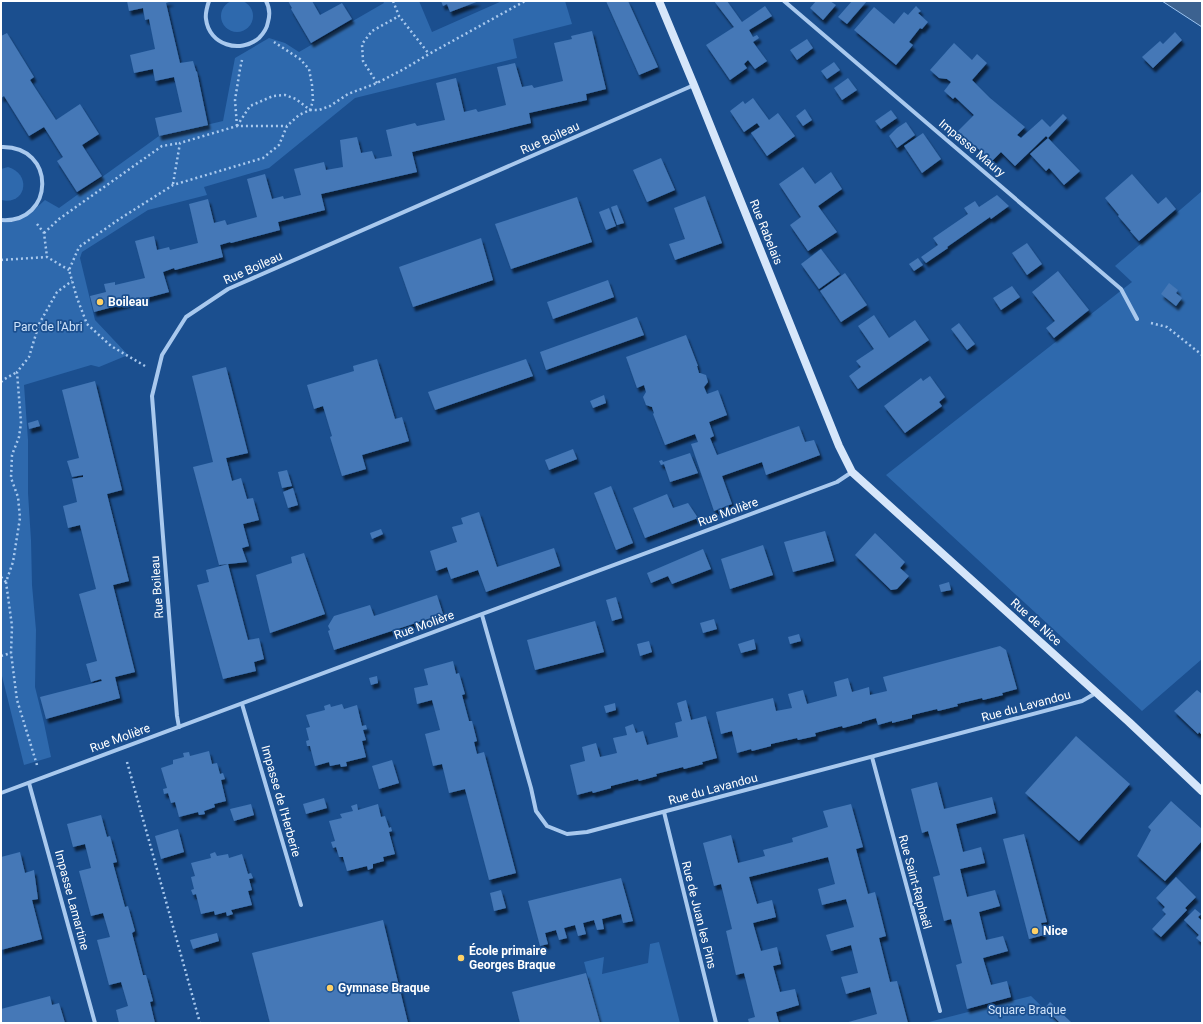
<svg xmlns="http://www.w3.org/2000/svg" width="1203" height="1024" font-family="Roboto,sans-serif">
<defs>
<filter id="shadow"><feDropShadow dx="2.5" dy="4.5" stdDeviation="1" flood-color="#0009"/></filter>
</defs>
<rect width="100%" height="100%" fill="#1b4f8f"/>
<g fill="#2e69ad">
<circle cx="237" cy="16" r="16"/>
<path d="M383,1H419L432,32L502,1H565L572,24L513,39L517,58L355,98L269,168L204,187L207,195L148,210L82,252L80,258L95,320L128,355L99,367L91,365L24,385L28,440V493L31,540L32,585L36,630L35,687L44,723L51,757L24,765L1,672V646L2,645L1,641V222C22,224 30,213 45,200L59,208L159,136L223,121L235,58L269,38L285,43L299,52L384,3Z"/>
<path d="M8,167C33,175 25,206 1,200V169Z"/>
<path d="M1202,191V659L1142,711L886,475L1132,282L1115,266Z"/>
<path d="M659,942L680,1023H600L584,962L604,957L602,974L648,963L650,944Z"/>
<path d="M1031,996L1059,1023H925Z"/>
</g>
<path fill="#3c6290" stroke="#9cc4f0" d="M1162,1H1202V27Z"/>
<g fill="#4478b7" filter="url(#shadow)">
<path d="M127,1H172L166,3L180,63L193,61L196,71L197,72L208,125L159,136L155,118L182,112L174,77L155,81L153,69L134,73L130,55L155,49L149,19L145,20L143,8L129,11Z"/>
<path d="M288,1H312L320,15L342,3L352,19L311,43L291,9L292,8Z"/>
<path d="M441,1H479L450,12L447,4L443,6Z"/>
<path d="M606,1H628L658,67L639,75Z"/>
<path d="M714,1H727L742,22L765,6L772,16L749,30L753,37L757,35L759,38L753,42L767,61L755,69L748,60L744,64L747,68L730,80L706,45L734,27Z"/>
<path d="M816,1H830L836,5L823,20L810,8Z"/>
<path d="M852,1H867L847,24L838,17Z"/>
<path d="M916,6L921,11L918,13L928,22L922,29L920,28L909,42L913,45L896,65L854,30L874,7L894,24L904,12L908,15Z"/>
<path d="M592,31L606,89L586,94L587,100L529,113L531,123L412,152L417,172L321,194L325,210L278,222L280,230L231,243L230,242L220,245L223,257L175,270L174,268L163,272L169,292L94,312L90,296L106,292L104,284L115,282V285L145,278L135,241L154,236L157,250L169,247L170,250L198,243L189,204L208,199L214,223L225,220L227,225L257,217L247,179L265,174L272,199L283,196L284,199L301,195L294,169L324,162L326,170L343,167L340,140L357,137L361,153L372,151L375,159L392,156L386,130L415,123L417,126L445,120L436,83L456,78L464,112L476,109L478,112L506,105L497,67L515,63L522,87L532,85L534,88L563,81L554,43L572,39L571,36Z"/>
<path d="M1175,32L1182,40L1153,68L1142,57L1160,41L1163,44Z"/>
<path d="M7,33L34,77L30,80L56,120L80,104L99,134L82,145L102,176L77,192L57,161L63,157L44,127L29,136L4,96L1,98V36Z"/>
<path d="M807,39L813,48L797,60L790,50Z"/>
<path d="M954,43L972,60L977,54L987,63L972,80L990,98L1025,127L1017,135L1021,138L1042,119L1050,127L1063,114L1067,118L1048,138L1046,136L1015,166L1001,152L992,161L958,131L974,115L955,97L953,99L944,91L951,82L947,79L939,78L930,70Z"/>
<path d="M834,62L840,70L827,79L821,71Z"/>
<path d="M848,78L857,90L842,100L834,88Z"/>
<path d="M753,98L769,120L778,113L795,136L767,156L751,133L760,127L757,123L744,132L730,111L743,101L745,104Z"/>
<path d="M805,109L812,120L803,126L796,116Z"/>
<path d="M891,110L897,118L881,129L875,121Z"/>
<path d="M906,122L915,135L897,148L889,136L897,128Z"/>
<path d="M923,133L941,159L922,173L904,146Z"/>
<path d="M1048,138L1080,171L1064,185L1049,168L1046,171L1030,154Z"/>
<path d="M661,158L675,190L647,202L633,170Z"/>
<path d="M803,167L815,184L831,172L842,189L818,206L837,232L808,251L790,225L801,217L779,184Z"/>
<path d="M1132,174L1158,204L1166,197L1176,209L1139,241L1130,231H1131L1118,216L1119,215L1105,198Z"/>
<path d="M997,195L1009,206L991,219L990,217L947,247L948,248L926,263L921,257L938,245L933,238L968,214L964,208L975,201L979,207Z"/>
<path d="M705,196L722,243L675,260L669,244L685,239L674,208Z"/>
<path d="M577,197L592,242L511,269L495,224Z"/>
<path d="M617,205L624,223L617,225L611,207Z"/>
<path d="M609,208L616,226L606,230L599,212Z"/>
<path d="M481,238L493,280L413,307L399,267Z"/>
<path d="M1027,243L1042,264L1027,275L1012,253Z"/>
<path d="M821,249L840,274L819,289L801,264Z"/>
<path d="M918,258L923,265L914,271L909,264Z"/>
<path d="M1058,271L1089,310L1054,338L1046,328L1055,321L1032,292Z"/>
<path d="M845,273L867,305L841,322L820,291Z"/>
<path d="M608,280L614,297L553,319L547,302Z"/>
<path d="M1169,283L1178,290L1176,293L1182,298L1176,306L1161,294Z"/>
<path d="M1012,286L1020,297L1001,310L993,298Z"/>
<path d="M874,315L889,338L915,320L929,340L858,389L849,376L861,367L856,361L874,349L858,326Z"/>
<path d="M637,317L644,335L546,370L540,352Z"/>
<path d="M959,323L975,344L967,350L951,329Z"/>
<path d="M686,335L698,366H697L699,373H700L706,375L708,382L704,387L707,394L718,390L727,415L709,422L714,436L710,438L717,455L799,426L805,442L814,440L820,455L766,475L762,462L722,476L732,504L714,511L691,444L698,442L695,434L665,445L653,414L654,413L652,407L646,405L643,397L646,392L644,385L637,388L626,357Z"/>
<path d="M377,359L395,419L402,417L409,441L362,455L366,469L342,476L330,437L332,436L323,406L314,409L307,385L354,371L353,366Z"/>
<path d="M526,359L533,376L435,410L428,392Z"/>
<path d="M226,367L248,453L226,458L232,481L241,478L247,499L253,498L259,520L243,524L249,546L242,548L247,562L219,565L193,467L213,462L192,376Z"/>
<path d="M930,376L945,397L939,402L942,406L905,433L884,406L921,378L923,381Z"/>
<path d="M95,381L122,490L107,494L129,581L113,585L135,672L115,677L120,698L46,719L40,697L102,681L101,679L91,682L86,664L97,661L79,594L96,589L80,525L68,528L63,506L77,502L72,479L83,477V475L72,477L67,461L79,458L62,390Z"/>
<path d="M604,395L606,403L593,408L590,401Z"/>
<path d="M38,420L40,426L29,429L28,423Z"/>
<path d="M573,449L577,459L549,470L545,460Z"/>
<path d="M690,453L698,473L670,482L664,464L661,465L659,461L662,460L663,462Z"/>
<path d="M287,470L292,486L282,488L278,472Z"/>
<path d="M611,486L633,543L616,550L594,493Z"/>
<path d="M293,488L298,505L288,508L283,492Z"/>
<path d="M667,494L673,508L688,503L698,518L645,538L633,508Z"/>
<path d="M479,512L497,567L554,548L560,566L486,592L478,570L451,579L447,567L436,571L430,551L457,542L452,527L463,524L461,518Z"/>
<path d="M381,529L383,534L372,539L370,533Z"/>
<path d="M825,531L834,561L793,572L784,542Z"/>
<path d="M875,533L905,562L900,568L909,576L897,589L891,590L855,555Z"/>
<path d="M763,545L773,575L730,589L721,559Z"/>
<path d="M703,549L711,569L672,584L668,576L651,583L647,573Z"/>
<path d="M304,553L325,614L270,633L256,575L292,563L291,557Z"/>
<path d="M228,564L248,640L259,638L264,659L254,662L256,671L223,679L197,585L209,582L206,570Z"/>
<path d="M949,582L951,590L941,592L939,585Z"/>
<path d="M437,595L443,614L334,650L328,631L330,630L328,626L334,616L370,605L374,616Z"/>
<path d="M616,597L622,618L612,621L606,600Z"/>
<path d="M714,619L717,629L703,633L700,623Z"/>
<path d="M595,621L604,652L535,670L527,640Z"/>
<path d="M799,634L801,641L790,644L788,637Z"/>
<path d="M754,639L756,649L741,653L738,644Z"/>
<path d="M649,641L652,652L640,656L637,644Z"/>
<path d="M1000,646L1006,650L1017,689L1002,693L1003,695L983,700L982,698L957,704L958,706L938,711L937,709L912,715V718L892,723V721L878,725L876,718L862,722V723L843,728L842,726L815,733L816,736L798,740L797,738L771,744V746L752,751L751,749L737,753L732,731L721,734L716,712L773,698L776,711L792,708L788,694L803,690L807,704L837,696L834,682L848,678L852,692L869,687L870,695L887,691L883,677Z"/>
<path d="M453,661L456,674L459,673L465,694L462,695L469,721H472L477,741L474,742L477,754L484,752L516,873L489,880L465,789L449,793L442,764L433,766L425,734L440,730L432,700L417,704L414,688L428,685L424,669Z"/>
<path d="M377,676L378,683L371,685L369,678Z"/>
<path d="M1197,690L1202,694V735L1199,732L1198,734L1174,711Z"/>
<path d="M686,700L691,720L706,716L717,758L702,762L703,764L684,769L683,767L656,774L657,776L639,781L638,779L611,786V788L593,793L592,791L577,795L570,765L585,761L582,747L596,743L600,757L617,753L613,738L627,735L625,727L633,724L636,733L643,731L647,745L678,737L675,723L682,721L677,703Z"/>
<path d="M615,703L616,710L606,713L604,706Z"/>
<path d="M330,704L331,707L342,704L344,709L357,705L362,726L366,725L367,729L363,730L366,740L362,741L366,757L346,762L347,766L341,767L340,764L330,766L329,762L315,766L310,746H307L306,741L309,740L306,728L310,727L306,715L325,710L324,706Z"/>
<path d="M1076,736L1130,784L1079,841L1025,793Z"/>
<path d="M209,751L212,764L217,763L220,774L223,773L225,779L221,780L226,801L214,804L215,807L204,811L205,814L199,815L198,812L179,817L175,802L171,803L168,793L164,794L163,789L167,788L161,768L173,764V760L184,757L183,753L189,752L190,756Z"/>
<path d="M392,760L399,783L379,789L372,766Z"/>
<path d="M937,782L944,809L992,797L996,813L956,824L963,852L981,847L985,863L960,869L967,897L995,890L1000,906L979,912L986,940L1003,936L1008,951L983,958L991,985L1007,981L1011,997L967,1009L956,965L962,963L951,919L944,921L933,877L940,875L928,831L922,833L911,789Z"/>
<path d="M324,798L327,808L306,814L303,804Z"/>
<path d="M1171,801L1202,829V841L1165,881L1137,856L1151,830L1148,827Z"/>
<path d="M251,804L254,815L234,821L230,809Z"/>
<path d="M357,804L358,810L378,804L381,817L385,816L389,828L391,827L392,831L389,832L395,854L383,857L384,861L373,864V868L368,870L367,866L347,871L343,857H339L336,847L333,848L331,842L335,841L329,821L342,818L340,814L353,811L351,806Z"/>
<path d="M851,804L863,847L856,849L868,894L875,892L886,936L879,938L890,982L897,981L908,1023H845L877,1014L870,987L846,994L841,977L858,973L851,945L831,951L826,935L854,927L846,899L822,905L818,889L835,884L828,857L749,877L757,904L772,900L776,917L753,923L761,951L777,947L781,964L773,966L780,992L795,989L799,1005L776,1012L779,1023H749L748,1019L755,1017L744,973L736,975L726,931L732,929L721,884L714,886L703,843L731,835L738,863L765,856L763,850L793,842L792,838L828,827L823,811Z"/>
<path d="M101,815L107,837L110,836L117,862L113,863L125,907L128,906L135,931L132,933L143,975H146L153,1001L150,1002L155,1023H119L116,1010L128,1006L121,982L109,985L97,940L110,937L103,913L91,916L79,871L91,868L85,844L73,847L67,824Z"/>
<path d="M178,829L184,852L161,859L155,836Z"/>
<path d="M1024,834L1047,922L1041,923L1044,935L1029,939L1003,839Z"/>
<path d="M20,852L25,873L34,870L38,899L32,900L42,939L1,950V857Z"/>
<path d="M215,852L217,856L228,854L229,858L242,854L248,874L251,873L253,878L249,879L252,890L248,891L252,905L231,910L233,914L227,916L226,912L215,915L214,911L201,914L196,894L193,895L191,890L194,889L191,877L195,876L191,863L211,858L210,854Z"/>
<path d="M1176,877L1196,897L1185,908L1187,910L1161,937L1152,929L1166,914L1162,910L1165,907L1156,898Z"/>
<path d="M621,878L633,921L623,923L621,914L602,919L604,929L597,930L594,920L583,923L586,934L578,936L575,925L564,928L567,938L559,940L556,930L545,933L548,944L540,946L528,901Z"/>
<path d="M501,890L506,908L494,911L490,893Z"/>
<path d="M1195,909L1201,914L1198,917L1202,921V943L1196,938L1199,935L1184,920Z"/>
<path d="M383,920L408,1023H270L252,953Z"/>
<path d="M217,933L219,941L193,949L190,940Z"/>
<path d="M586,973L600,1023H520L512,992Z"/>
<path d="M50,996L52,1005L59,1003L65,1023H2L1,1009Z"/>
<path d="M1050,1002L1072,1023H1060L1045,1008Z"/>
</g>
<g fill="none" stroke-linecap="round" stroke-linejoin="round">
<g stroke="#a9c9ee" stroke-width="2.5" stroke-dasharray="2 3" stroke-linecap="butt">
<path d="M393,1L399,16L429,54"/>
<path d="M377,83L363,61L362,44L372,31L399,16"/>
<path d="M237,126L250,106L273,96L285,95L296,99L310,110L313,101L312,85L309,69L300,59L274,42"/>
<path d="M237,126L235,100L240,69L242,60"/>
<path d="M173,184L180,143L237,126H287"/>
<path d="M37,224L44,233L47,257"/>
<path d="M44,233L59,219L162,146L180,143"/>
<path d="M1,260L47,257L69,270"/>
<path d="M1151,323L1167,327L1202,355"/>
<path d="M145,366L111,346L87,324L77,298L69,270L79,247L121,218L173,185L263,158L279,145L287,126L299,115L310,110H319L330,106L348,94L377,83L404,69L429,54L525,1"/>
<path d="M1,382L3,380L17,372"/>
<path d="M1,577L6,582"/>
<path d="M1,656L11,653"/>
<path d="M127,762L200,1023"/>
<path d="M37,765L17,700L11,653L12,626L6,582L13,562L20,518L18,497L11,478L12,455L19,437L21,423L17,372L29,357L39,324L57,292L72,281"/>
</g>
<g stroke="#a9c9ee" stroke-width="4">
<path d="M209,1C207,7 205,13 206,19C209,45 240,54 259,38C263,34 267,28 268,22C270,15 270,8 266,1"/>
<path d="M784,1L1121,289L1137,319"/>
<path d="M1,147C57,145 55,224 1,220"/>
<path d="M482,615L531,788L536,811L547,826L567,834L587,832L1082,701L1096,693"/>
<path d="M242,704L301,905"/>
<path d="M179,727L177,716L152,396L162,355L186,317L228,289L694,85"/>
<path d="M872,757L940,1011"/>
<path d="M29,783L95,1023"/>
<path d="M1,793L837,482L852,472"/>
<path d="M664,812L716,1023"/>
</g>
<path stroke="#d6e6fa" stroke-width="8" d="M659,1L694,85L839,446L852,472L1129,722L1202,791"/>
</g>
<g fill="#ffd166" stroke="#1b4f8f" stroke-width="1.5">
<circle cx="100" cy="302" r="4"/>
<circle cx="1035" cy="931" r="4"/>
<circle cx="461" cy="958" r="4"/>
<circle cx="330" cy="988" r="4"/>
</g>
<g text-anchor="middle" stroke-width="3.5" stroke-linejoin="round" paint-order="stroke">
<g font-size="12" fill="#fff" stroke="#1b4f8f">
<text transform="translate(550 138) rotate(-24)" y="4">Rue Boileau</text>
<text transform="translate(972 148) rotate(40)" y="4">Impasse Maury</text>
<text transform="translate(766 232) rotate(68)" y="4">Rue Rabelais</text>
<text transform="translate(253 268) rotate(-24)" y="4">Rue Boileau</text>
<text transform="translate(728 512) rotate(-20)" y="4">Rue Molière</text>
<text transform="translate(157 587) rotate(-94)" y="4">Rue Boileau</text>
<text transform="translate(1036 622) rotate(42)" y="4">Rue de Nice</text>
<text transform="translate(424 625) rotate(-20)" y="4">Rue Molière</text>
<text transform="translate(1026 706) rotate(-15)" y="4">Rue du Lavandou</text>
<text transform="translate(120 738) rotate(-20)" y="4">Rue Molière</text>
<text transform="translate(713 789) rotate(-15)" y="4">Rue du Lavandou</text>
<text transform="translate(281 801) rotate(74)" y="4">Impasse de l'Herberie</text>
<text transform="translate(915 882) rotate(75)" y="4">Rue Saint-Raphaël</text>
<text transform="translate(72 900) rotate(75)" y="4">Impasse Lamartine</text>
<text transform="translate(699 915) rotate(76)" y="4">Rue de Juan les Pins</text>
</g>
<g font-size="12" font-weight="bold" fill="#fff" stroke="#1b4f8f" text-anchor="start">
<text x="108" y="306">Boileau</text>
<text x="1043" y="935">Nice</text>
<text x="469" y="955">École primaire<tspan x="469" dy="14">Georges Braque</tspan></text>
<text x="338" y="992">Gymnase Braque</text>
</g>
<g font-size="12" fill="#cfe3fa" stroke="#1b4f8f">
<text x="48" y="331">Parc de l'Abri</text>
<text x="1027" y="1014">Square Braque</text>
</g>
</g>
<rect width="1203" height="1024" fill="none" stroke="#ffffff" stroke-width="4"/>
</svg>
